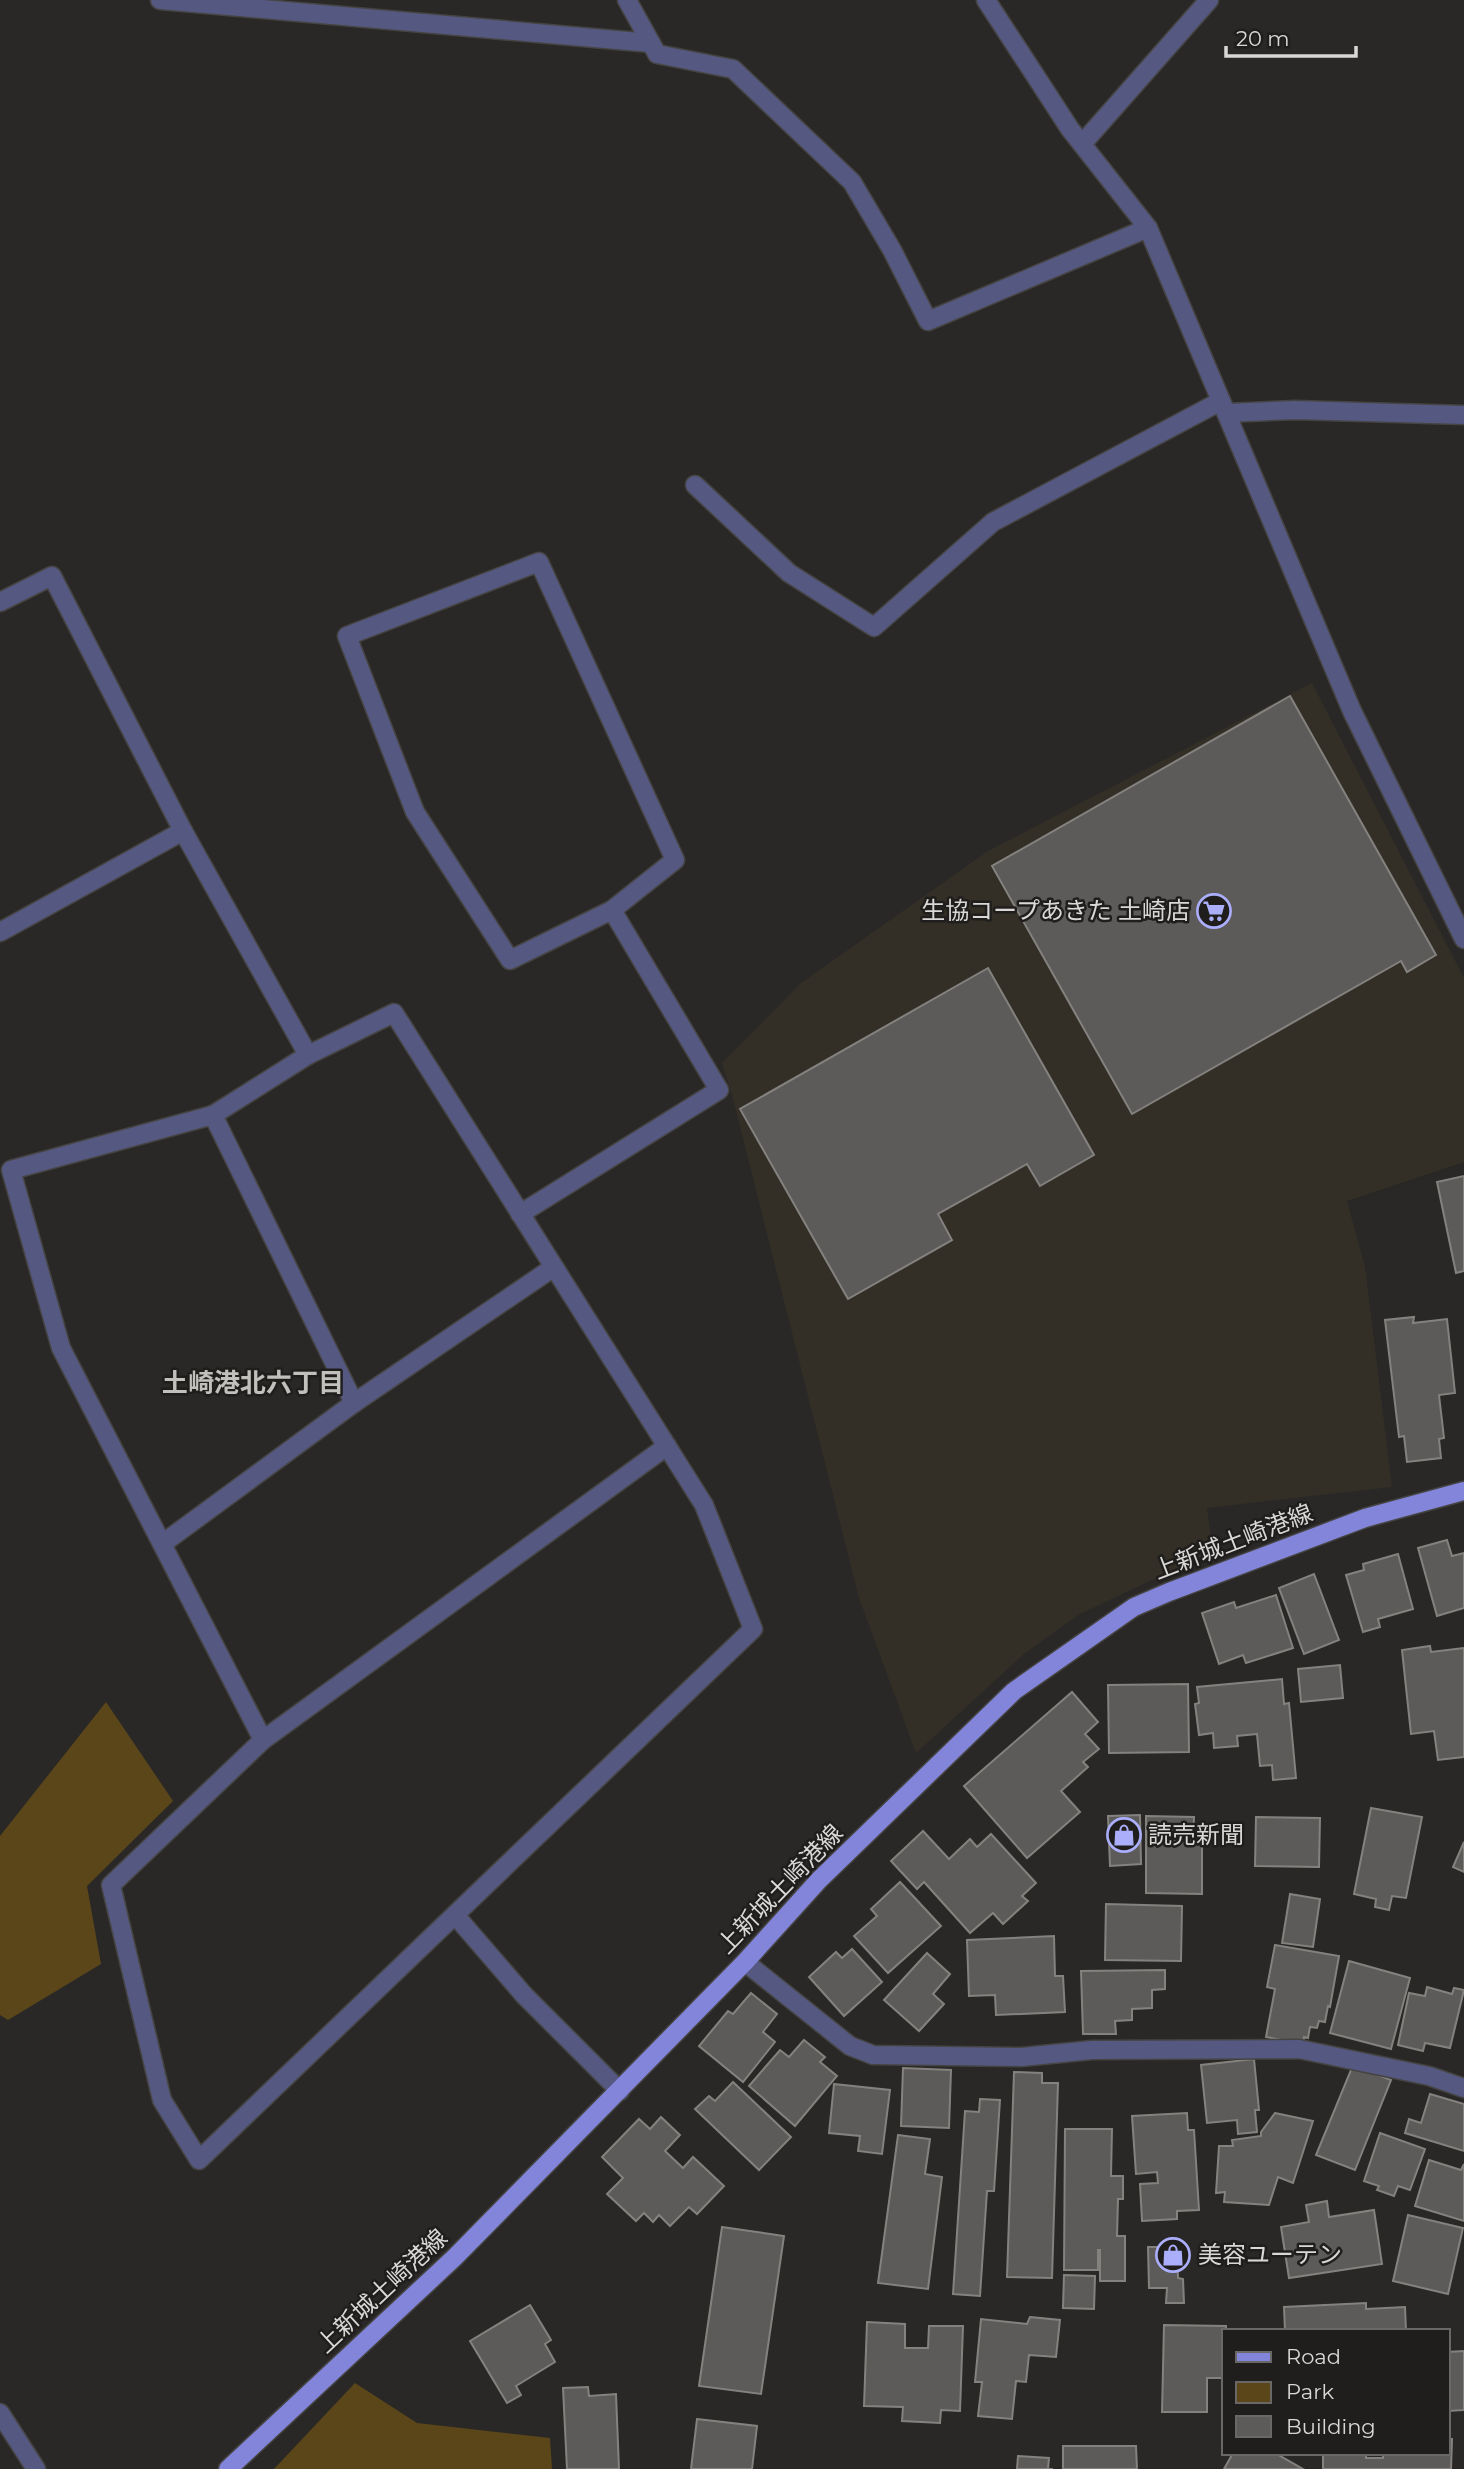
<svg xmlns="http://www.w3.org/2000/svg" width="1464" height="2469" font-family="Montserrat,'Noto Sans JP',sans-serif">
<rect width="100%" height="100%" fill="#292826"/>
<path fill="#332f27" d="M1312,683L1464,978V1162L1347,1201L1365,1267L1392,1487L1207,1508L1213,1551L1078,1615L1024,1654L916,1753L859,1598L732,1095L722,1063L801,983L988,851Z"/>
<g fill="#5b461a">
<path d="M106,1702L173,1801L87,1886L101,1964L8,2020L0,2015V1836Z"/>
<path d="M355,2383L417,2423L550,2438L552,2469H274Z"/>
</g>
<g fill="#5d5b59" stroke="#84827f" stroke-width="2">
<path d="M1290,696L1436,955L1407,972L1401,961L1132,1114L992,866Z"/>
<path d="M988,968L1094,1155L1040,1186L1027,1164L938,1214L952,1240L848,1299L740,1109Z"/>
<path d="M1464,1176V1271L1456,1273L1437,1182Z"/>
<path d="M1414,1317L1413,1323L1447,1319L1455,1393L1439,1395L1444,1438L1439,1439L1441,1458L1407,1462L1404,1436L1399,1437L1385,1320Z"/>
<path d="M1447,1540L1452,1556L1464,1553V1608L1437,1616L1418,1548Z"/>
<path d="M1398,1554L1413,1609L1378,1619L1380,1627L1363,1632L1346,1575L1364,1570L1363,1564Z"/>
<path d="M1314,1574L1339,1640L1304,1654L1279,1588Z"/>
<path d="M1276,1595L1293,1648L1246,1663L1243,1655L1219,1664L1202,1613L1234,1602L1236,1608Z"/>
<path d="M1430,1646L1431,1652L1464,1648V1757L1438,1760L1434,1731L1411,1734L1402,1650Z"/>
<path d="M1340,1665L1343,1698L1301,1702L1298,1669Z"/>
<path d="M1282,1679L1284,1704L1289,1703L1296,1778L1273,1780L1272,1765L1260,1766L1257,1734L1237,1736L1238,1746L1214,1748L1213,1733L1199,1735L1195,1704L1199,1703L1197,1687Z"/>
<path d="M1188,1684L1189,1752L1109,1753L1108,1685Z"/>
<path d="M1072,1692L1098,1722L1085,1734L1099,1749L1083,1762L1088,1767L1061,1791L1080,1812L1027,1858L964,1786Z"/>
<path d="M1371,1808L1422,1817L1406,1898L1392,1896L1389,1910L1375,1907L1376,1899L1354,1894Z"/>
<path d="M1140,1815L1141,1864L1110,1866L1108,1816Z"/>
<path d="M1146,1816L1194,1817L1193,1839H1202V1894L1146,1893Z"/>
<path d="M1256,1817L1320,1818L1319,1867L1255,1866Z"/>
<path d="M923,1831L949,1859L970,1839L977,1847L991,1834L1036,1883L1022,1896L1028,1901L1003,1924L993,1913L970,1933L924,1882L917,1889L891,1861Z"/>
<path d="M1464,1842V1872L1453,1867Z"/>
<path d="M900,1882L941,1926L888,1973L854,1936L877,1916L871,1909Z"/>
<path d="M1290,1894L1320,1899L1313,1947L1282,1943Z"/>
<path d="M1106,1904L1182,1906L1181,1961L1105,1960Z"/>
<path d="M1054,1936L1055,1976H1063L1065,2012L996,2015L995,1995L969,1996L967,1940Z"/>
<path d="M1275,1945L1339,1956L1330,2007L1328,2006L1325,2022L1319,2021L1317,2028L1310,2027L1308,2038L1304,2037L1303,2044L1266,2037L1275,1989L1267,1987Z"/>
<path d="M852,1949L882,1982L844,2016L809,1977L836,1952L842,1958Z"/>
<path d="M927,1953L950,1974L933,1994L944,2004L919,2031L884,2000Z"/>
<path d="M1349,1961L1410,1978L1391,2049L1330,2033Z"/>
<path d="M1165,1970V1989L1152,1990V2008L1132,2009V2020L1115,2021L1116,2034H1083L1081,1971Z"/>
<path d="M1427,1987L1452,1994L1454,1988L1464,1990L1450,2048L1425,2043L1423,2051L1398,2045L1409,1993L1425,1996Z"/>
<path d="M751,1993L777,2014L763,2032L775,2042L743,2082L699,2046L728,2011L733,2014Z"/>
<path d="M804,2040L825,2057L820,2062L837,2076L795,2126L749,2086L780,2050L789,2057Z"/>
<path d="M1254,2059L1259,2110H1255L1257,2132L1238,2134L1237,2120L1207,2123L1201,2065Z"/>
<path d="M1353,2065L1391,2080L1355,2170L1316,2155Z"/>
<path d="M903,2068L951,2070L949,2128L901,2126Z"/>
<path d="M1014,2072L1042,2073V2083H1058L1052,2278L1007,2277Z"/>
<path d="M733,2082L791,2137L759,2170L695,2109L709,2096L715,2101Z"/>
<path d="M834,2084L890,2090L882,2154L858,2151L860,2136L829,2133Z"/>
<path d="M1430,2094L1464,2104V2151L1405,2133L1409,2119L1421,2123Z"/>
<path d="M980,2099L1000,2100L994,2191H987L980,2296L953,2294L965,2111L979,2112Z"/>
<path d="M1187,2113L1188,2130H1194L1199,2210L1177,2211V2219L1142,2221L1140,2184L1158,2183L1157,2172L1136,2174L1132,2116Z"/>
<path d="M1275,2113L1313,2121L1293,2183L1278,2177L1269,2205L1224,2202L1225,2192L1216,2193L1219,2146H1233L1232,2140L1261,2136V2132Z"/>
<path d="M661,2117L680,2135L665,2151L683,2168L693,2157L724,2186L697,2214L689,2207L670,2226L659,2215L653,2222L644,2213L636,2221L607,2194L623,2178L602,2157L639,2119L650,2129Z"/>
<path d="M1065,2129H1112L1111,2176H1123V2199H1118L1117,2236H1125V2281H1100V2250H1098V2270H1064Z"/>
<path d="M1380,2133L1425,2149L1410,2190L1398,2186L1394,2196L1377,2190L1379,2186L1364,2181Z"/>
<path d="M898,2135L930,2139L925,2174L942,2177L928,2289L878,2283Z"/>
<path d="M1429,2160L1461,2170L1464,2164V2221L1415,2206Z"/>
<path d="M1327,2201L1329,2217L1374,2210L1382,2264L1289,2278L1281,2227L1309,2222L1306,2205Z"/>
<path d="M1408,2215L1463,2228L1448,2294L1393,2281Z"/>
<path d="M722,2227L784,2236L761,2394L699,2386Z"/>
<path d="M1148,2247H1177L1178,2278L1183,2279L1184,2303H1166L1167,2288H1149Z"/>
<path d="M1064,2275L1095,2276L1094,2309L1063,2308Z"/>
<path d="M1366,2303V2309L1405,2307L1406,2331H1285L1284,2307Z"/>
<path d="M530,2305L551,2340L545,2344L555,2362L516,2386L521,2395L507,2403L470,2341Z"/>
<path d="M1030,2317L1060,2320L1056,2357L1029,2355L1026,2382L1016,2381L1012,2419L978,2416L982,2382H975L981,2319L1027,2324Z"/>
<path d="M867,2322L905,2324V2348H928L929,2326H963L960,2411L941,2410L940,2423L902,2421L903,2407L864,2406Z"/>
<path d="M1164,2325L1226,2326V2331H1224V2378H1207V2412H1162Z"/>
<path d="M1464,2351V2410L1448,2411V2352Z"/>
<path d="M588,2387L589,2396L616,2394L619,2469H567L563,2388Z"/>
<path d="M697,2419L757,2426L752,2469H691Z"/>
<path d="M1448,2439H1452L1451,2469H1323V2453H1366V2458H1383V2453H1448Z"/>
<path d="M1063,2446H1136L1137,2469H1063Z"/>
<path d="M1233,2453H1275L1303,2469H1224Z"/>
<path d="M1018,2456L1049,2458L1048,2469H1053H1017Z"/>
</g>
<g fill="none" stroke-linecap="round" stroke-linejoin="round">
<g stroke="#454442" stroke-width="21">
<g id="minor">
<path d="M160,0L651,43"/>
<path d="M627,0L657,54L733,69L852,182L892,250L928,321L1148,228"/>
<path d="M986,0L1070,129L1148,228L1352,711L1464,939"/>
<path d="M1082,144L1209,0"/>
<path d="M1227,413L1295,410L1464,415"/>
<path d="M695,485L789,573L874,627L993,522L1221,401"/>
<path d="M0,602L52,576L183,831L0,932"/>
<path d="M213,1115L308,1055"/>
<path d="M520,1214L719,1090L612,910L510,960L415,812L347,636L539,562L675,860L612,910"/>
<path d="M354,1403L554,1267"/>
<path d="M162,1544L354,1403L213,1115L11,1170L61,1348L263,1740L111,1885L162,2100L199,2160L753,1629L704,1505L394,1013L308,1055L183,831"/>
<path d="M263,1740L667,1446"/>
<path d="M455,1915L524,1995L620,2091"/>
<path d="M745,1962L850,2046L873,2055L1022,2057L1092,2050L1299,2049L1429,2076L1464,2088"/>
<path d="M0,2413L36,2469"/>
</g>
</g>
<g stroke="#454442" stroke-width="21">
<path id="major" d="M228,2469L455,2257L745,1962L819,1880L1014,1691L1134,1607L1169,1592L1365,1518L1464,1491"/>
</g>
<use href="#minor" stroke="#555881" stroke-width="18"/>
<use href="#major" stroke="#8285da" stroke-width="18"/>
</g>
<defs>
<g id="supermarket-ring" transform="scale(1.75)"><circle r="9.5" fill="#201e1c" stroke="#abaffb" stroke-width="1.5"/><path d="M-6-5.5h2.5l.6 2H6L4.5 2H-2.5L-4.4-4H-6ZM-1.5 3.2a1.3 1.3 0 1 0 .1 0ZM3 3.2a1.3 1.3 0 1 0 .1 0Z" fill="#abaffb"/></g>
<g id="shop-ring" transform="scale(1.75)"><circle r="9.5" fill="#201e1c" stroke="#abaffb" stroke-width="1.5"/><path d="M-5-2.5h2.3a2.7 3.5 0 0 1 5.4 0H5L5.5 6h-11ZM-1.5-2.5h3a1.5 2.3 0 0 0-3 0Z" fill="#abaffb"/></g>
</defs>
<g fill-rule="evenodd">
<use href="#supermarket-ring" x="1214" y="911"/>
<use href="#shop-ring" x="1124" y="1835"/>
<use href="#shop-ring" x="1173" y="2255"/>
</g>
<g text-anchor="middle" stroke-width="5" stroke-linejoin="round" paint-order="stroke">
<g font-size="24" fill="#d9d8d7" stroke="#201e1c" text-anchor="start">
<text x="1190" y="919" text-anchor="end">生協コープあきた 土崎店</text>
<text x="1148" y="1843">読売新聞</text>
<text x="1198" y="2263">美容ユーテン</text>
</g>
<g font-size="24" fill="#d9d8d7" stroke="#201e1c">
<text transform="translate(1233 1542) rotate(-21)" y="8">上新城土崎港線</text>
<text transform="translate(780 1889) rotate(-46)" y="8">上新城土崎港線</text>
<text transform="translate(382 2291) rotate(-43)" y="8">上新城土崎港線</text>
</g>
<g font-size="26" font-weight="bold" fill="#c2c0bd" stroke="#201e1c">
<text x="253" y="1392">土崎港北六丁目</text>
</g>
</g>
<rect x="1222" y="2329" width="228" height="126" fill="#201e1c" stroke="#6a6867" stroke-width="2"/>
<rect x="1236" y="2352" width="35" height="10" fill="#8285da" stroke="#6a6867" stroke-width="2"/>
<text x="1286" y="2364" font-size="21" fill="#d9d8d7">Road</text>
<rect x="1236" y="2382" width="35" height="21" fill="#5b461a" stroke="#6a6867" stroke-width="2"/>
<text x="1286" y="2399" font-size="21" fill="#d9d8d7">Park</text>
<rect x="1236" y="2416" width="35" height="21" fill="#5d5b59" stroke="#6a6867" stroke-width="2"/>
<text x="1286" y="2434" font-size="21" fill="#d9d8d7">Building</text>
<path d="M1226 46v10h130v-10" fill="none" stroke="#d9d8d7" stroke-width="3.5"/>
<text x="1236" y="46" font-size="21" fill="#d9d8d7" stroke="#201e1c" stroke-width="5" paint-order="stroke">20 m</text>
</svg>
